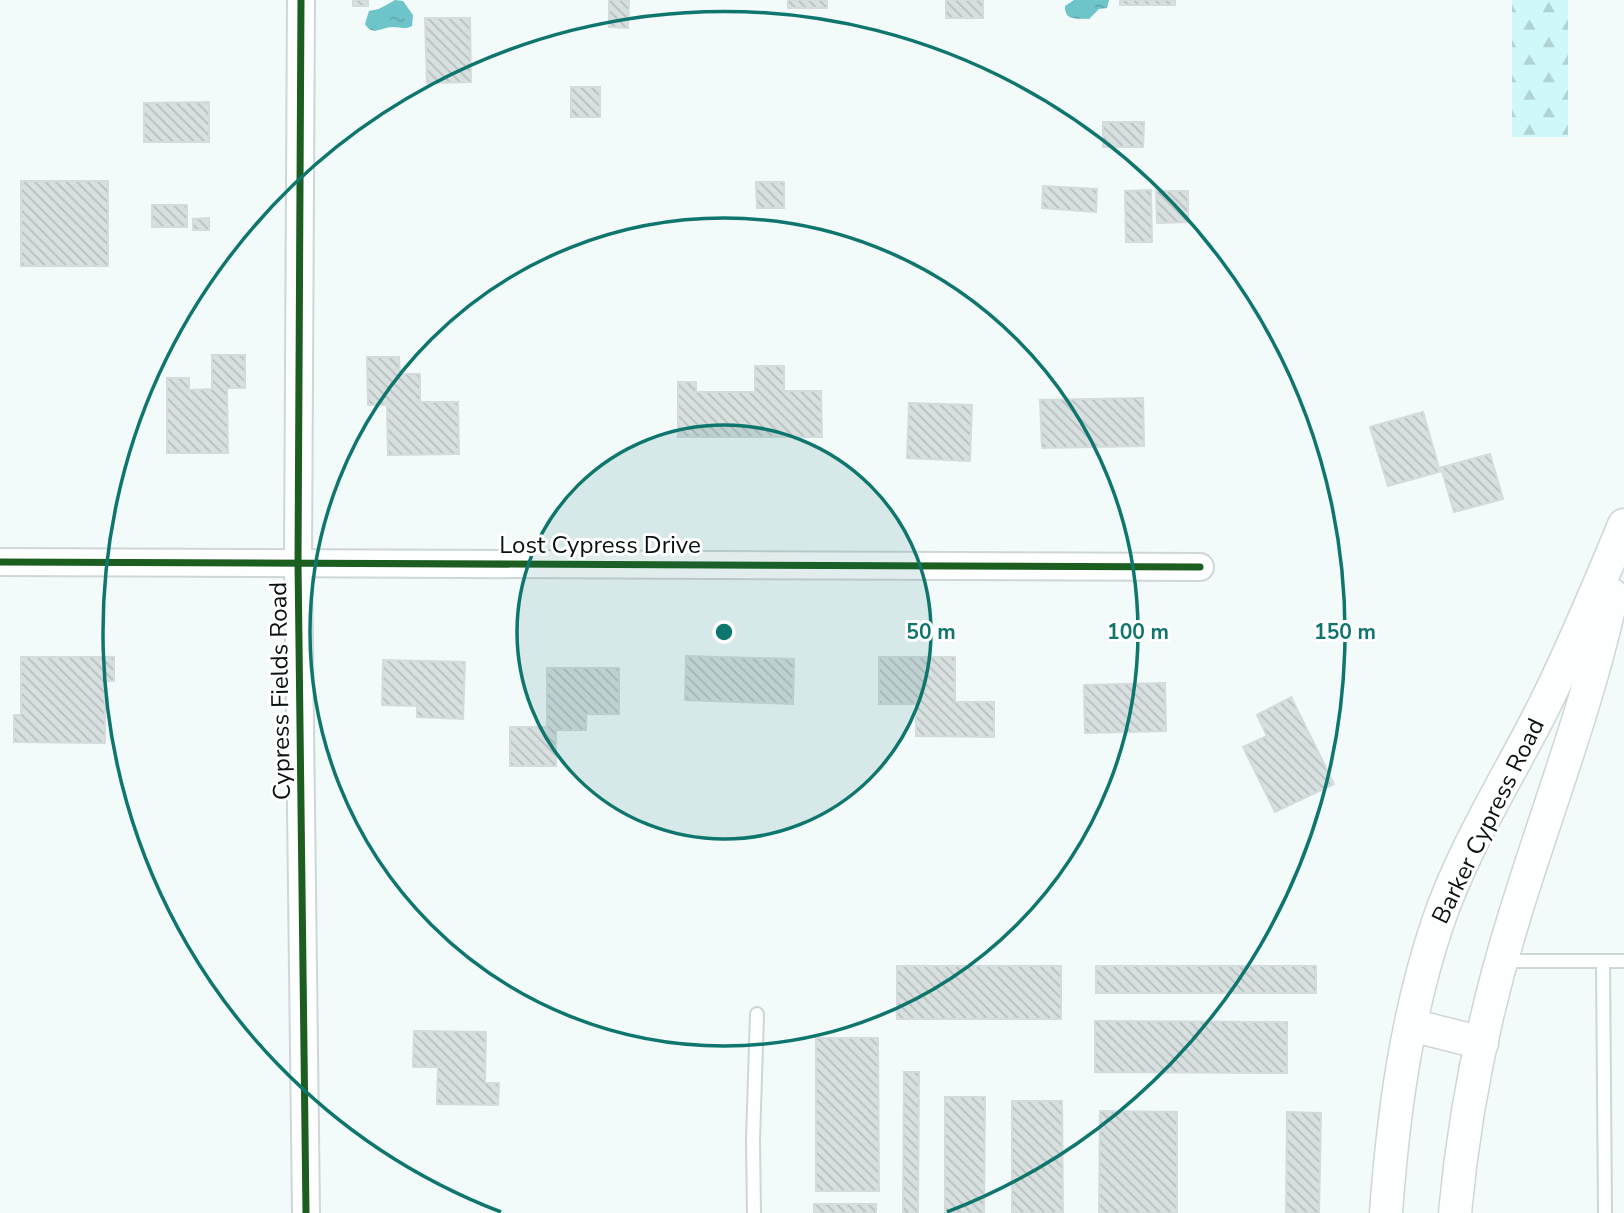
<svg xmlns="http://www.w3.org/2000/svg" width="1624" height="1213" font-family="'Nunito Sans',sans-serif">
<defs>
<pattern id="forest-firs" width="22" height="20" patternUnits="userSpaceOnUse" patternTransform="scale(1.75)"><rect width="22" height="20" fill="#cff8fa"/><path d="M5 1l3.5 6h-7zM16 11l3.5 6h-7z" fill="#b0d4d5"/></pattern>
<pattern id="water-ripples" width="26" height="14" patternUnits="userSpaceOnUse" patternTransform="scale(1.75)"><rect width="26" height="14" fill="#6dc4c9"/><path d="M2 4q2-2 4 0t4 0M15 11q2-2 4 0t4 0" fill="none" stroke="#5da7ac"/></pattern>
<pattern id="building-back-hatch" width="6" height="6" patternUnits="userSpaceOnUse" patternTransform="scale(1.75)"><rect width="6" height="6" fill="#d7dfdf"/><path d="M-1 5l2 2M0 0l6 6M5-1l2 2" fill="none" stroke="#b7bebe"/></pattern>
</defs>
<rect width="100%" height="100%" fill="#f2fafa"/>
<rect fill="url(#forest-firs)" x="1512" y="0" width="56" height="137"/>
<g fill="url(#water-ripples)">
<path d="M395,0L403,1L413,15L412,26C404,30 402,27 393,27C381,27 373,37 365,24L369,11L379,9Z"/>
<path d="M1074,0H1109L1107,8L1099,9L1089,19C1077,18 1065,22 1065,6Z"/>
</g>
<g fill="url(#building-back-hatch)" stroke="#d3dbdc" stroke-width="2">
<rect x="353" y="0" width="15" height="6"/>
<path d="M609,0H629L628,28L609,27Z"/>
<rect x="788" y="0" width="39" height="8"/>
<rect x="946" y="0" width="37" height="18"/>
<rect x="1120" y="0" width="55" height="5"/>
<path d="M425,18H470L471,82L427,83Z"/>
<rect x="571" y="87" width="29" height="30"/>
<path d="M209,102V142H144V103Z"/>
<path d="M1103,122H1144L1143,147H1103Z"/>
<rect x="21" y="181" width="87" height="85"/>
<path d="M756,182H784V208H757Z"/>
<path d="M1043,186L1097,189L1096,212L1042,208Z"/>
<path d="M1151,190L1152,242H1126L1125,191Z"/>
<path d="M1156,191H1188V222L1157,223Z"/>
<rect x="152" y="205" width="35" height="22"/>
<path d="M209,218V230H193V219Z"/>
<path d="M212,355H245V388H227L228,453H167V378H189V390L212,389Z"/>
<path d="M367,357H399L400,374H420V402H458L459,454L388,455L387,405H368Z"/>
<path d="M755,366H784V391H821L822,437H678V382H696V392H755Z"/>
<path d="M1143,398L1144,446L1042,448L1040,400Z"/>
<path d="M909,403L972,405L970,461L907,458Z"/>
<path d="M1423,412L1439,468L1490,454L1503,499L1454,512L1442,471L1388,486L1370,427Z"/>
<path d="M686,656L794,659L793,704L685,700Z"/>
<path d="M21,657H114V681H105V743L14,742V715H21Z"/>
<path d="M879,657H955V702H994V737L916,736V704H879Z"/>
<path d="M383,660L465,662L463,719L417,717V706L382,705Z"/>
<path d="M547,668H619V714H586V730H556V766H510V727H547Z"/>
<path d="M1165,683L1166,731L1085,733L1084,685Z"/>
<path d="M1291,697L1334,784L1275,812L1243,747L1267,736L1257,715Z"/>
<rect x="897" y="966" width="164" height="53"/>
<rect x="1096" y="966" width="220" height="27"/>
<path d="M1095,1021L1287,1022V1073L1095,1072Z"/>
<path d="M414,1031L486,1032L485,1083H499L498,1105L437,1104L438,1067H413Z"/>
<path d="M816,1038H878L879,1191H816Z"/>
<path d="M904,1072H919L918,1213H903Z"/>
<path d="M945,1097H985L984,1213H945Z"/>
<path d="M1012,1101H1062L1063,1213H1012Z"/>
<path d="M1100,1111L1177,1112V1213H1099Z"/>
<path d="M1287,1112L1321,1113L1319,1213H1286Z"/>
<rect x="814" y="1204" width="62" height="9"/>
</g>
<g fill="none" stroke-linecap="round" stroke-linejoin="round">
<g stroke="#ced6d7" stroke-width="16">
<g id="service">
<path d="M1503,961H1624"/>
<path d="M1603,961L1605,1213"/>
<path d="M754,1213L753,1140L757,1014"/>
</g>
</g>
<g stroke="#ced6d7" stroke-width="30">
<g id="minor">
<path d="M301,0L298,563L306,1213"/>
<path d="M0,562L1200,567"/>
</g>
</g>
<g stroke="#ced6d7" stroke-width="35">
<g id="tertiary">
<path d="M1411,1025L1482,1043"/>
<path d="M1386,1213C1393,1116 1406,1018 1437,925C1462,850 1506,781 1542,710C1572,650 1598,588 1624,525"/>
<path d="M1455,1213C1464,1114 1484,1015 1513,921C1546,812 1588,706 1612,595"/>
</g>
</g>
<use href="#service" stroke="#fdfefe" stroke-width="12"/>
<use href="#minor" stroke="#fdfefe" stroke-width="26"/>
<use href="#tertiary" stroke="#fdfefe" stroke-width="32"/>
<g stroke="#fff" stroke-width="11">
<g id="cycleway">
<path d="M301,0L298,563L306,1213"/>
<path d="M0,562L1200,567"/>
</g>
</g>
<use href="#cycleway" stroke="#1b5e20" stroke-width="7"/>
</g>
<circle cx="724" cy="632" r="207" fill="#0f766e" fill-opacity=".12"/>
<g fill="none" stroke="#0f766e" stroke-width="3.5">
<circle cx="724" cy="632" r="207"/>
<circle cx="724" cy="632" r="414"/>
<path d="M501 1212A621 621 0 1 1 947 1212"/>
</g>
<g text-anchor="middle" stroke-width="6" stroke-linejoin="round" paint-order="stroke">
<g font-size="24" fill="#081111" stroke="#fff">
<text x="600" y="553">Lost Cypress Drive</text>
<text transform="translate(280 691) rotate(-91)" y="8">Cypress Fields Road</text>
<text transform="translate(1488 821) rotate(-64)" y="8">Barker Cypress Road</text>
</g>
</g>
<circle cx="724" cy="632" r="10" fill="#0f766e" stroke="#fff" stroke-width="3.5"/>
<g font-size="21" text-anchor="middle" font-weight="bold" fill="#0f766e" stroke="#fff" stroke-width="6" stroke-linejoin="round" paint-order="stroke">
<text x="931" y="639">50 m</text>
<text x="1138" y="639">100 m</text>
<text x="1345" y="639">150 m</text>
</g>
</svg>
